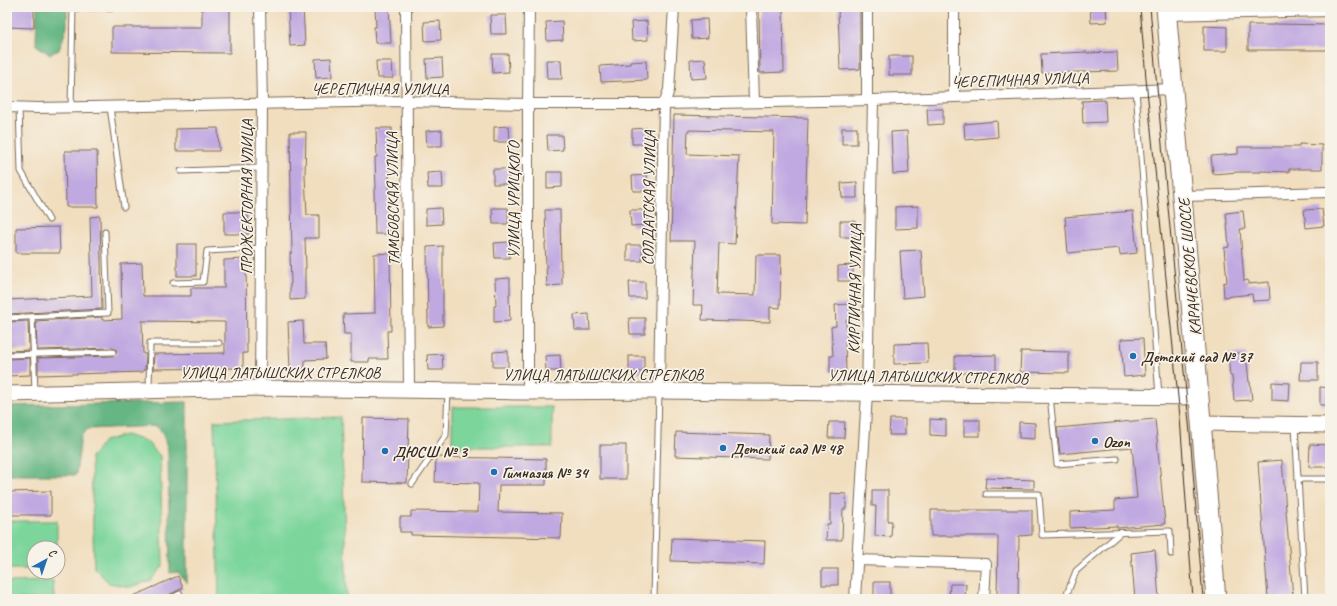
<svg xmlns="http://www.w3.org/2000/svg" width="1337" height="606" font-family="Caveat,sans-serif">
<rect width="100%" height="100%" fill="#f7f3e8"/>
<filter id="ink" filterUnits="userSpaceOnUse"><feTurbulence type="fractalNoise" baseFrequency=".025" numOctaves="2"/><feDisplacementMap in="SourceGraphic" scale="8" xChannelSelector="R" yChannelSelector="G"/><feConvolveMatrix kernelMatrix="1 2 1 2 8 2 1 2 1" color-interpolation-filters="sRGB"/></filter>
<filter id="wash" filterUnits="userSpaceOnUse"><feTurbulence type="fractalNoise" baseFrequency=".012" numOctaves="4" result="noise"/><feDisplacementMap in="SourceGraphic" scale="16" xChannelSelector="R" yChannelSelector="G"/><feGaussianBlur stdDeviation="0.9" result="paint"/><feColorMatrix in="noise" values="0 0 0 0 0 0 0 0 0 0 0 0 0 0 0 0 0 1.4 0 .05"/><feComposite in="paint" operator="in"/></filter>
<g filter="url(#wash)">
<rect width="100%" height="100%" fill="#f1debf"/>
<g fill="#7cd59b" stroke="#5c805c">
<rect x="452" y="407" width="100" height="40"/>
<path d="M341,417L347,599H219L214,421Z"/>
<path d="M125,435L146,441L160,456L163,566L150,581L130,587L109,583L94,568L91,457L104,441Z"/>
<path d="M7,521H57V548H34V569H7Z"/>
<path d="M53,581L54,599H7V582Z"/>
</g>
<g fill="#65b683" stroke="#507050">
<path d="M37,7H67V27L59,50L49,54L36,45Z"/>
<path d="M187,402V583L178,572L170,573L168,450L162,432L156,426L88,429L81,436L76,475H7V406Z"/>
</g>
<g id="blocks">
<g fill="#c0a8e1">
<path d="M7,7H34V28L7,27Z"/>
<path d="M202,7H230V53L112,52V27H202Z"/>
<path d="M288,7H303L305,45L290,46Z"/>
<path d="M375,7H389L391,43H375L374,27H376Z"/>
<path d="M759,7H783L784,72L760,73Z"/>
<path d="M838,7H860V69L840,70Z"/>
<path d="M1090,7H1106L1107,22L1091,23Z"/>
<path d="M490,15H506L507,34H491Z"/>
<path d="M707,19L708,38L692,39L691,20Z"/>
<path d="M440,21L441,40L425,41L424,22Z"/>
<path d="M562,21L563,40L547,41L546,22Z"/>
<path d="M647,21L648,40L632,41L631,22Z"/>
<path d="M1275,24L1330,25V50H1248V25H1275Z"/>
<path d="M1204,26L1227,27V51H1204Z"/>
<path d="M1087,52V53L1117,52L1118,71L1042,73L1041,54Z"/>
<path d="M492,54H508L509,72L493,73Z"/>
<rect x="889" y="56" width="23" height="19"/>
<path d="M331,58L332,77L316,78L315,59Z"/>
<path d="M442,58L443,77L427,78L426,59Z"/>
<path d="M705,59L707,78L691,79L690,60Z"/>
<path d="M546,60H561L562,79H547Z"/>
<path d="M376,61H392L393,78H377Z"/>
<path d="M646,61L647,80L601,82L600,66L630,64V62Z"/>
<path d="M1105,100L1106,122L1083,123L1082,101Z"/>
<path d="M927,109H943V124L928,125Z"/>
<path d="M674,115L808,118L805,225L772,224L774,132L688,130L687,154L739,156L735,244L719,243L717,294L755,295L756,255H781L780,308L770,307V322L702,320L703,305H693L695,241H671Z"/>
<path d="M997,121L998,137L965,140L964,124Z"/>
<path d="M509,126L510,142H494V127Z"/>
<path d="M218,128L219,151H176V129Z"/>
<path d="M376,128H392V144H390L391,172H389L390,234H375L374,189H376L375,157H377Z"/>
<path d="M647,128L648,144H632V129Z"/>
<rect x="842" y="128" width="15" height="16"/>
<path d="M442,130V146H427L426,131Z"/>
<path d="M907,131L909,173L893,174L891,132Z"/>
<path d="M290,132H306L305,176L307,215H319V238H305L306,268H305V299L290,300V284H291L290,253H292Z"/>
<path d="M547,135H562L563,150L548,151Z"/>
<path d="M1299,144L1322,145V169H1289V172L1261,171V172H1239L1213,174L1211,156L1238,154V147H1299Z"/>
<path d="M65,151H97L98,207H66Z"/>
<path d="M493,169H508L509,184H493Z"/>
<path d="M442,172L443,188H428L427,173Z"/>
<path d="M547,172H562V187L547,188Z"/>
<path d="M647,175L648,191H633L632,176Z"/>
<path d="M857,182V198H842L841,183Z"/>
<path d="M918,206V228L895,229V207Z"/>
<path d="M441,208L442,224L426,225V209Z"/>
<path d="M492,208H508V224H493Z"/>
<path d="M1322,209L1324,226L1306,228L1304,210Z"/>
<path d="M545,210H560L561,270H562V285L547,286L545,243H546Z"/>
<path d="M630,210H645L646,225L631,226Z"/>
<path d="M1133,211L1137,253L1120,255L1119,248L1068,253L1065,217Z"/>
<path d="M1243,211L1245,229H1240L1244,281L1248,280V284L1269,282L1270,300L1253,301L1252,294L1224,297L1223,283L1227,282L1224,248L1229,247L1226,213Z"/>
<path d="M224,212H248L249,234H224Z"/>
<path d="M100,216L102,309L7,314V300L92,296L90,217Z"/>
<path d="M840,221H855L856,237H840Z"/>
<path d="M59,227L60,253H16V228Z"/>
<path d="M509,242L510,258H495L494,243Z"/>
<rect x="177" y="244" width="19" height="32"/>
<rect x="627" y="245" width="15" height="16"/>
<path d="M443,246V326L428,327L427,247Z"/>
<path d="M921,250L924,296L903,298L900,251Z"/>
<path d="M390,253L391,331H387L388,359H369V362H351V334H344L343,314L375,313L374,254Z"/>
<path d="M246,259L247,353H243V368L153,369L154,354L225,353V322L142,321L143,354H146L145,370H143V372L38,375V358L113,356L116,354L117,350L113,348L37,350L36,321L102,317V320L122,319L121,264L142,263L143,296H191V288H224V260Z"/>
<path d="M853,265V281H838V266Z"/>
<path d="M510,278V294H509L510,321L494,322V306H496L495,279Z"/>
<path d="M629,282H645V298H630Z"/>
<path d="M850,304L851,320H846L847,342H845L846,372H830V356H833L831,327L836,326L835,305Z"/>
<path d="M589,314L590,330H575L574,315Z"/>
<path d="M629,318H645V334H630Z"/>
<path d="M28,321L29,350L7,351V322Z"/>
<path d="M303,321L304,344H325L326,359L305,360V368H290L288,322Z"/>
<path d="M1143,338L1145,375L1124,377L1121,339Z"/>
<path d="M927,343L928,363L894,364V344Z"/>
<path d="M508,351V367H493V352Z"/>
<path d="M1021,351L1069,352V373L1020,372Z"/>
<path d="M1246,353L1249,382H1250L1252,400L1234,401L1232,376H1230L1228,354Z"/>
<path d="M442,354L443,370H428L427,355Z"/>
<path d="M560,355L561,371H546L545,356Z"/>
<path d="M996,355V373H955V356Z"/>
<rect x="629" y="356" width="15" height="16"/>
<path d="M30,358V375L7,376V359Z"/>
<path d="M1301,362H1318V380H1300Z"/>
<path d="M1272,382L1290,383L1289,401L1272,400Z"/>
<path d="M1320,387L1330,388V405H1320Z"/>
<path d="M363,418L409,419L407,483L362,482Z"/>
<path d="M890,419H905V435H889Z"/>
<path d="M930,419L946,420V436L930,435Z"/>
<path d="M1155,419L1165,524L1117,528V526L1070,528V512L1115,510V500L1137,498L1132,447L1060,454L1057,428Z"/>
<rect x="964" y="420" width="16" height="16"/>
<path d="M829,422H845L844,438H828Z"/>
<path d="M1019,422L1035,423V439L1019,438Z"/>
<path d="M676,432L769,435L768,459L675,456Z"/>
<path d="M1310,444L1330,445V467H1309Z"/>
<rect x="600" y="445" width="26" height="34"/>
<path d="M436,457L546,459V485H499L498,512L562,513L561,538L411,535V532H400V517H411V511L478,512L479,483L435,482Z"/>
<path d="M1282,460L1293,599H1268L1258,462Z"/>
<path d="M986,478L1034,480V489L985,488Z"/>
<path d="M872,490H888V521H892L891,537L875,536L876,506H872Z"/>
<path d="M51,491V515H7V492Z"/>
<path d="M830,493L846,494V509H843L842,540H826L827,524H830Z"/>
<path d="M931,510H1032V535L1019,536L1018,599H997L998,536H931Z"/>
<path d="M672,538L765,541L764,564L671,561Z"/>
<path d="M1155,550L1159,599H1135L1131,553Z"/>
<rect x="822" y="569" width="16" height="16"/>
<path d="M178,576L183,588L160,599H127Z"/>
<rect x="874" y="582" width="16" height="16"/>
<path d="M950,584H966L965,599H949Z"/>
</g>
</g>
</g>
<g filter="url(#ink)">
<use href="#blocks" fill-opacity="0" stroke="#7b6956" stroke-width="1"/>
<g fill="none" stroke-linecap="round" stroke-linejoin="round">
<g stroke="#7b6956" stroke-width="7">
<g id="lane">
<path d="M73,8L139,7"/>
<path d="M1136,90L1159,396"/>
<path d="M110,107L124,207"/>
<path d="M19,108L21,171L49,220"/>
<path d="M71,108L73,7"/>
<path d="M181,171L261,168"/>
<path d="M173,283L203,282L207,251L261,248"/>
<path d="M32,317L35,392"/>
<path d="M7,318L108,313L105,232"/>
<path d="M7,355L113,352"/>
<path d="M149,389L150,343H219"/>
<path d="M1050,396L1057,464L1117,459"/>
<path d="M1295,426L1305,599"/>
<path d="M1298,479H1330"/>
<path d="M412,484L446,435L448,392"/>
<path d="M986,494H1039L1042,535L1170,531L1171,554"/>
<path d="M170,599L180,594"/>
<path d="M654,599L659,392"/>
<path d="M1065,599L1076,571L1120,533"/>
</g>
</g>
<g stroke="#7b6956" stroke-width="12">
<g id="street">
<path d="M260,7L262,104L260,388"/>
<path d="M406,7L409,390"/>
<path d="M751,7L754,102"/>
<path d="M867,7V100"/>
<path d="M954,7V97"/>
<path d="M1167,15L1330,11"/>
<path d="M7,107L37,108L406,101L528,104H664L873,100L1173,89"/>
<path d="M1183,196L1330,192"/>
<path d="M659,391L664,104L669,90L674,7"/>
<path d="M528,392V104L529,7"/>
<path d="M857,560L986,564L984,599"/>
<path d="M855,599L867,393L873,100"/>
</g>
</g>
<g stroke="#7b6956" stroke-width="17">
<g id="secondary">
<path d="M7,394L260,388L528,392L659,391L1200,397"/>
<path d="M1202,423L1330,425"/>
</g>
</g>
<g stroke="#7b6956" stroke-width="21">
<path id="highway" d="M1166,7L1216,599"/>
</g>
<use href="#lane" stroke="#fff" stroke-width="5"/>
<use href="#street" stroke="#fff" stroke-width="10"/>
<use href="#secondary" stroke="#fff" stroke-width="15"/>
<use href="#highway" stroke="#fff" stroke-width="19"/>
<g stroke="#3b2a1e" stroke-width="1">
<path d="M1140,7L1147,90L1180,417L1193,599"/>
<path d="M1150,7L1163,156L1190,433L1203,599"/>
</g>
</g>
</g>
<g fill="#1f6fb2" stroke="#f7f3e8" stroke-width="1.5">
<circle cx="1133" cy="356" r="4"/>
<circle cx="1095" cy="441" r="4"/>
<circle cx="723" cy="448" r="4"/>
<circle cx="385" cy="451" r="4"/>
<circle cx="494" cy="472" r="4"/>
</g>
<g text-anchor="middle" stroke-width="3.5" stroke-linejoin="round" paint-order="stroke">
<g font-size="16" fill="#3b2a1e" stroke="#f7f3e8">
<text transform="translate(1020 79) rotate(-2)" y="6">ЧЕРЕПИЧНАЯ УЛИЦА</text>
<text x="380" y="94">ЧЕРЕПИЧНАЯ УЛИЦА</text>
<text transform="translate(246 197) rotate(-90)" y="6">ПРОЖЕКТОРНАЯ УЛИЦА</text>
<text transform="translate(648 198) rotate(-89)" y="6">СОЛДАТСКАЯ УЛИЦА</text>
<text transform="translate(392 199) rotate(-91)" y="6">ТАМБОВСКАЯ УЛИЦА</text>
<text transform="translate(513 200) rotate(-90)" y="6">УЛИЦА УРИЦКОГО</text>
<text transform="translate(1189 267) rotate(-95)" y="6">КАРАЧЕВСКОЕ ШОССЕ</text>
<text transform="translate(854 289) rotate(-89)" y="6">КИРПИЧНАЯ УЛИЦА</text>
<text x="280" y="378">УЛИЦА ЛАТЫШСКИХ СТРЕЛКОВ</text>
<text x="603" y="380">УЛИЦА ЛАТЫШСКИХ СТРЕЛКОВ</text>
<text transform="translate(928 376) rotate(1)" y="6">УЛИЦА ЛАТЫШСКИХ СТРЕЛКОВ</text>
</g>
<g font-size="16" font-weight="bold" fill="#3b2a1e" stroke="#f7f3e8" text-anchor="start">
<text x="1141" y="362">Детский сад № 37</text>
<text x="1103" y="447">Ozon</text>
<text x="731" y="454">Детский сад № 48</text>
<text x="393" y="457">ДЮСШ № 3</text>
<text x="502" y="478">Гимназия № 34</text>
</g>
</g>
<rect width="1337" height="606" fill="none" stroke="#f7f3e8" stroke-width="24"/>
<g transform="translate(46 560) rotate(40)"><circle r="19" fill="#f7f3e8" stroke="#aca397"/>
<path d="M0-3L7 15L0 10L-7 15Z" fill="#1f6fb2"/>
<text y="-6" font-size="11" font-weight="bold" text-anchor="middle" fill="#3b2a1e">С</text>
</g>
</svg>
